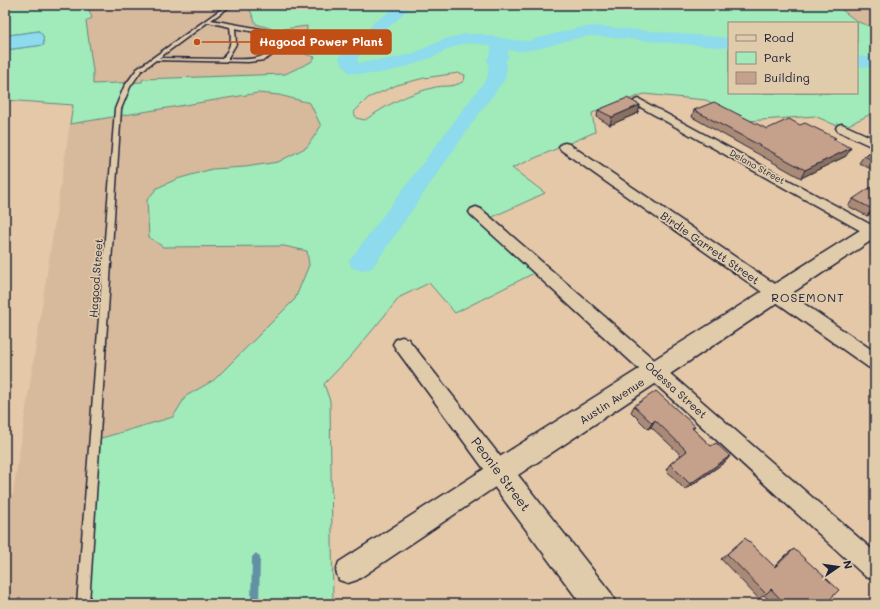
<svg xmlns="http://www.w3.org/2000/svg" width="880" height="609" font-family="Mali,sans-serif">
<rect width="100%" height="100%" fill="#e4c8a7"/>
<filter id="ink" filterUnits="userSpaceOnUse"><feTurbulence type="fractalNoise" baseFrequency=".025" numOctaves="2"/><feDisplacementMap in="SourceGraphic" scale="8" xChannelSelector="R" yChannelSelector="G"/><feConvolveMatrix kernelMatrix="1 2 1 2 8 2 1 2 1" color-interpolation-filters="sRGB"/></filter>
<g filter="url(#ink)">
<g fill="#d7b99c">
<path d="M90,5H248L256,24L276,30L308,26L305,54L316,57L311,62L285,74L143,79L142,82L92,84L93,71L86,21L92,18L89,10Z"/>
<path d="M838,5H875V28L858,22L838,7Z"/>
<path d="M258,93L279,95L310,103L321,126L307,147L278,162L245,167L212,169L177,179L157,188L163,247L284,246L307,251L309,265L295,299L214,380L186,396L173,417L95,440L84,604H5V497L13,494L70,124Z"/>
</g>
<path fill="#a1eab9" stroke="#62867a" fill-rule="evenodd" d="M5,5H90L89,10L92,18L86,21L93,71V84L142,82L143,79L285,74L311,62L315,57L305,54L307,26L276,30L256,24L248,5H838V7L858,22L875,28V112L842,128L815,116L748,121L706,100L644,94L592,113L595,132L512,168L545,193L486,220L540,270L455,313L429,283L400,297L351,356L324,384L330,401L333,604H83L95,440L173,417L186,396L214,380L295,299L309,265L307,251L284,246L163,247L149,237L147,200L157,188L177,179L212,169L245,167L278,162L307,147L321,126L310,103L279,95L258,93L70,124L73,105L5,100V50L43,45V36L39,31L9,35L5,34ZM729,23H857V93H729ZM458,73L465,75L464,81C451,89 445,84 432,88C405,95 387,105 365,120L356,118L354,112L368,98L397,85L424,78Z"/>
<path fill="#8ddbec" stroke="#6291a5" d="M39,31L43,36L44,45L5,50V34L9,35Z"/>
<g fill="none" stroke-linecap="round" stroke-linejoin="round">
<g fill="#6291a5" fill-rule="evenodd">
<path d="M724,43H729V45H723V43Z"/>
<path d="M857,58L875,60V62L857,60Z"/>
<path d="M256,553L260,557L259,604H251L252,557Z"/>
</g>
<g fill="#8ddbec" fill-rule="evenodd">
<path d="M395,5H411L398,19L386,29L379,42L363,49L357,59L359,63L396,58L414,53L445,39L465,34H481L512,40L528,41L577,28L594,26L729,38V48L594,36C564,37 539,55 508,50V58L505,61L507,65L505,79L475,119L372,268L362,270L352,268L349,261L487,78L489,65L487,60C490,55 492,52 491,46C482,44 472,43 463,44C453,46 444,52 435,56C409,67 375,79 348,72L339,59L348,44L354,39L366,35L373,23L388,13Z"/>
<path d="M857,56L875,58V68L857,66Z"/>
</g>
<g stroke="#22223b" stroke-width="3">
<path id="service" d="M227,5H232L211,20L266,30L269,33L271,56L264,60L248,62L156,60L141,71L130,87L121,109L89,604H77L115,109L124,87L137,69ZM208,22L230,27C232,40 231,48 222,59L159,58ZM235,28L265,34L267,54C255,61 241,59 227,59L236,44Z"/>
</g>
<g stroke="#22223b" stroke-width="3">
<g id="minor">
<path d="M639,99L875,227V238L870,236L635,104L633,102L635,100Z"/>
<path d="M842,124L875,139V148L838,131L836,128L838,125Z"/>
<path d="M565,143L569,144L875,352V370L868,367L561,150L559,147L561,144Z"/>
<path d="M476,207L481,209L875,552V580L866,577L471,215L469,212L471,209Z"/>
<path d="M402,337L408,339L507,465L510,472L507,479L357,580L348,583L339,580L336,571L339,562L484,469L396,349L393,344L396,339Z"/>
</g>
</g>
<g stroke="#22223b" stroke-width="3">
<path id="tertiary" d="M875,223V238L518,475L611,593L616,604H581L490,481L486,472L490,463L868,225Z"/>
</g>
<use href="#service" fill="#e0ccab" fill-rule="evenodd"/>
<use href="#minor" fill="#e0ccab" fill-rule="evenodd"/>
<use href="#tertiary" fill="#e0ccab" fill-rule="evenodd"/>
</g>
<g fill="#a98a77" stroke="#22223b">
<path d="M640,105L638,113L610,125L597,117L598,110Z"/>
<path d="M694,110L767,129L834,140L846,156L801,178L692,117Z"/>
<path d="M872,148L875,149V171L859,163L864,156L869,153Z"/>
<path d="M875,189V211L867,216L848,206L853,199Z"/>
<path d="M634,406L695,426L693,429L711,446L730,456L725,462L685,490L666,470L670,464L681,455L651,427L648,429L631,412Z"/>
<path d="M745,538L774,567L787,554L794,549L825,604H773L764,595L759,599L721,559Z"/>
</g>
<g fill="#8a7061" stroke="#22223b">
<path d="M640,105L638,113L610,125L612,117Z"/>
<path d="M851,148L846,156L801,178L805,170Z"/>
<path d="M875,207V211L867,216L872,209Z"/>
<path d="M655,420L651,427L648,429L652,423Z"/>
<path d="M730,456L725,462L685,490L690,484Z"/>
</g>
<g fill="#c5a08a" stroke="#22223b">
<path d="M627,98L640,105L612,117L598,110Z"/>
<path d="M714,102L767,129L789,119L800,125L805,123L836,138L833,139L851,148L805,170L694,110Z"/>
<path d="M872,148L875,149V161L864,156L870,153Z"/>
<path d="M871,187L875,189V207L872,209L853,199Z"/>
<path d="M656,391L695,426L692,428L711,446L716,443L730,456L690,484L670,464L687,451L655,420L652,423L634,406Z"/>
<path d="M745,538L775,567L794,549L839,590L825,604L822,601L819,604H785L771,589L766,594L727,554Z"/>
</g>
</g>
<g text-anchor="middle" stroke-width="3.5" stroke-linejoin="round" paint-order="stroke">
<g font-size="9" fill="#22223b" stroke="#e0ccab">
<text transform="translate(757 167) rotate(29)" y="3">Delano Street</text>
</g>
<g font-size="11" fill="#22223b" stroke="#e0ccab">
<text transform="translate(710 248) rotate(35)" y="4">Birdie Garrett Street</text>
<text transform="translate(96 278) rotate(-86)" y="4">Hagood Street</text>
<text transform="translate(676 390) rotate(42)" y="4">Odessa Street</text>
<text transform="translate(612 401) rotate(-33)" y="4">Austin Avenue</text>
</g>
<g font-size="12" letter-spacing="1" fill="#22223b" stroke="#e0ccab">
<text x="808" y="302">ROSEMONT</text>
</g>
<g font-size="13" fill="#22223b" stroke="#e0ccab">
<text transform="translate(501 474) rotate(53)" y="5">Peonie Street</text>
</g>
</g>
<path fill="none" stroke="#c04e15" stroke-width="1.5" d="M197 42L251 42"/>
<circle fill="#c04e15" stroke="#e0ccab" stroke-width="1.5" cx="197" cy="42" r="4"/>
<rect fill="#c04e15" stroke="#c04e15" stroke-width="1.5" x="251" y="30" width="140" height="24" rx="4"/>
<g font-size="12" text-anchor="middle" font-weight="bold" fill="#fff">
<text x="321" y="46">Hagood Power Plant</text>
</g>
<rect width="880" height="609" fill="none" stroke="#e0ccab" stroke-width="20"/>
<rect x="10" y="10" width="860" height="589" fill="none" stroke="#22223b" stroke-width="1.5" filter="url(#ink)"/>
<rect x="728" y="22" width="130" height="72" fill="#e0ccab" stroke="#94887e"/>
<rect x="736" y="35" width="20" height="6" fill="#e0ccab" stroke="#94887e"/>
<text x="764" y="42" font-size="12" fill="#22223b">Road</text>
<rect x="736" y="52" width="20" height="12" fill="#a1eab9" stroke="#94887e"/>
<text x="764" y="62" font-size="12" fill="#22223b">Park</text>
<rect x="736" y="72" width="20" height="12" fill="#c5a08a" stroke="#94887e"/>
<text x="764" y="82" font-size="12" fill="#22223b">Building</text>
<g transform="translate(838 567) rotate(77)" stroke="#e0ccab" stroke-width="3" paint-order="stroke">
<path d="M0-3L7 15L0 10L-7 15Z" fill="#22223b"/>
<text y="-6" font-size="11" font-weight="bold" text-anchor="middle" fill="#22223b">N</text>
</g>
</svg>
